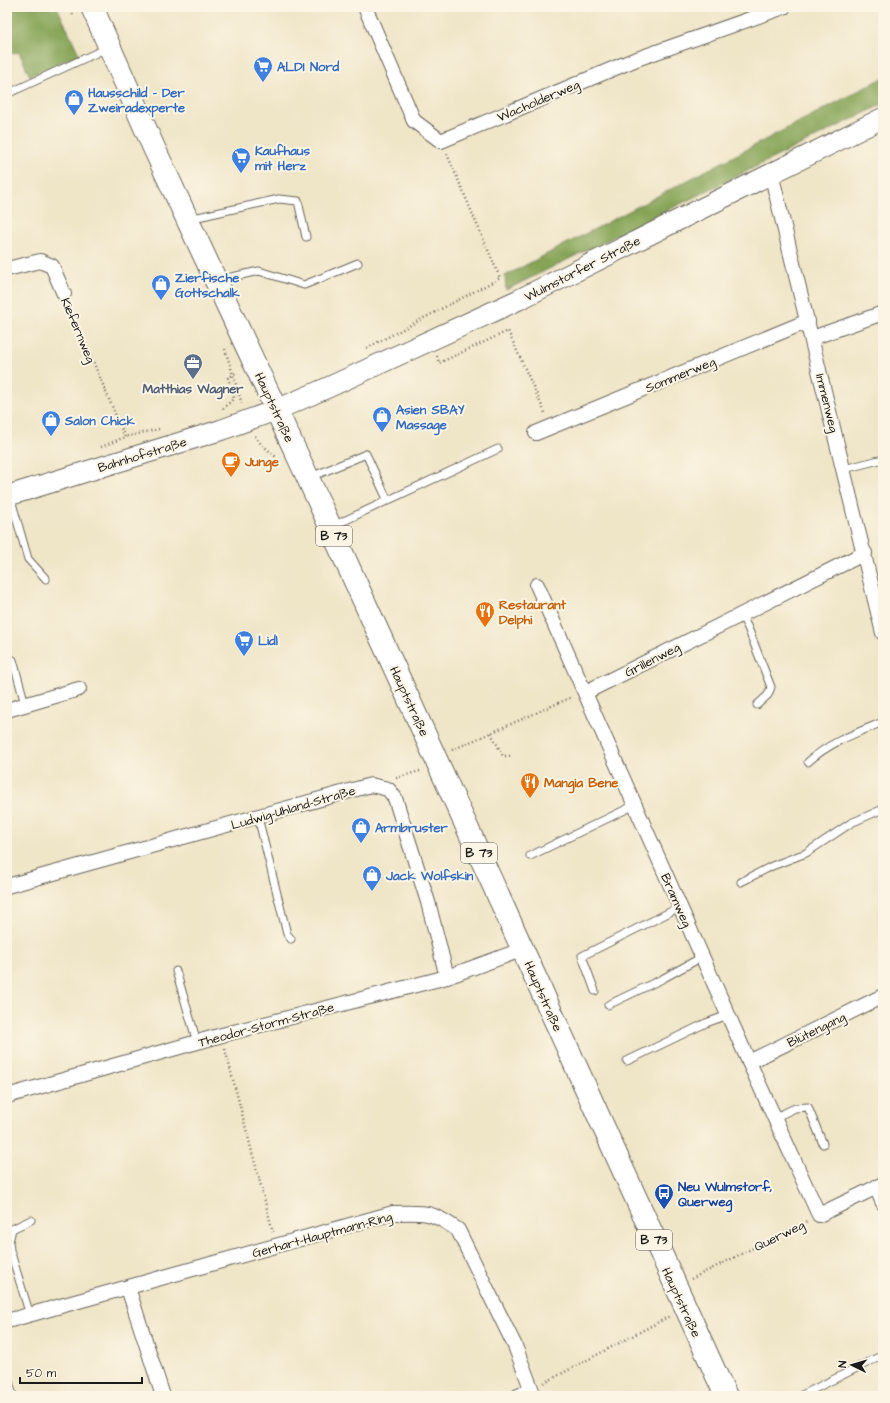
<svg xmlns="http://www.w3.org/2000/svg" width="890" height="1403" font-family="'Architects Daughter',sans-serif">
<rect width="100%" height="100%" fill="#fcf5e5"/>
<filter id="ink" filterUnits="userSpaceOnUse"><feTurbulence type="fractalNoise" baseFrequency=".025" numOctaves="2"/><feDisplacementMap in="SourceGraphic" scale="8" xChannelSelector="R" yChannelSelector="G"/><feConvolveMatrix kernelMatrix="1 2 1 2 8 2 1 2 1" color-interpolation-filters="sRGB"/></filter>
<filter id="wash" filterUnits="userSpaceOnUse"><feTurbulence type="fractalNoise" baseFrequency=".012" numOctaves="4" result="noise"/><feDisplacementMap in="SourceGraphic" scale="16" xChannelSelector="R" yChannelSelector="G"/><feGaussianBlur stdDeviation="0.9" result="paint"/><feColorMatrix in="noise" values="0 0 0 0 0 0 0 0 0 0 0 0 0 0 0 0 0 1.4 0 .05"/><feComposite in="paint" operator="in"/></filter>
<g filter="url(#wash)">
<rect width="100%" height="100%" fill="#efe5c7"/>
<g fill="#86a457" stroke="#51603a">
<path d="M21,7H57L79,54L30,76L19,52L7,54V13Z"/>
<path d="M883,78V104L506,290L505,276Z"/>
</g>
</g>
<g filter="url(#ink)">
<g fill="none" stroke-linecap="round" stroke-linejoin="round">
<g stroke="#666258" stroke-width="9">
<g id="lane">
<path d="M7,94L107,48"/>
<path d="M189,219L279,199L298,201L306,237"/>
<path d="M218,280L259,271L304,285L358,263"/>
<path d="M844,469L883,459"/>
<path d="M311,477L366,454L388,501"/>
<path d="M10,496L28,559L46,579"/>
<path d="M333,526L498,449"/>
<path d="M741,614L748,628L771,687L768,695L757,705"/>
<path d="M7,656L13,660L25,704"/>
<path d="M808,762C830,742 856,733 883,722"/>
<path d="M258,817L287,934L291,939"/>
<path d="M530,856L635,805"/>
<path d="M741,882L772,866L806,853L851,823L883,809"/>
<path d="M176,971L197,1042"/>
<path d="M595,991L582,956L680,907"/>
<path d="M608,1005L662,979L702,957"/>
<path d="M627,1061L706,1023L728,1015"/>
<path d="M774,1118L795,1108L808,1107L823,1144"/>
<path d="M30,1315L10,1250L9,1242L12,1229L31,1220"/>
<path d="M7,1375L13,1396"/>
<path d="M800,1396L883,1355"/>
</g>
</g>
<g stroke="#666258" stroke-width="16">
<g id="street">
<path d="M365,7L414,121L441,141L634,60L784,7"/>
<path d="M771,173L883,633"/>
<path d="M7,269L40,261L52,266L64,294"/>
<path d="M812,338L883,313"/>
<path d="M536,433L808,321"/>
<path d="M537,585L749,1062L819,1215L883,1184"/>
<path d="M586,692L865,553"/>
<path d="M7,710L79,689"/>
<path d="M7,886L371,785L388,789L395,798L428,902L447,977"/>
<path d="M749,1062L883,996"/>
<path d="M7,1096L222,1035L447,977L524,949"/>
<path d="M876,1187L883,1203"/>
<path d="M128,1288L163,1396"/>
<path d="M7,1321L393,1213C426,1212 431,1211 458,1230L515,1346L534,1396"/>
<path d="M518,1396L531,1390"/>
</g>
</g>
<g stroke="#666258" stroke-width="22">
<path id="secondary" d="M7,496L221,430L276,410L329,387L518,300L883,118"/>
</g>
<g stroke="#666258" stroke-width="24">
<path id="primary" d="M92,7L154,148L308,478L726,1396"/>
</g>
<g stroke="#666258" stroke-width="2.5" stroke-dasharray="1 3" stroke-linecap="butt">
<path d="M69,7L74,17"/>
<path d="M70,307L125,437"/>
<path d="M367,348L500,278L447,154"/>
<path d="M225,349L242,404"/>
<path d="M437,356L439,363L508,331L545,413"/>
<path d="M223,409L234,398L228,378L237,372"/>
<path d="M255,436L258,441L277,458"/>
<path d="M101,447L125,437L159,429"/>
<path d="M491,733L503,756H511"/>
<path d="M452,750L572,697"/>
<path d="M396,778L420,771"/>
<path d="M225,1049L273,1232"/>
<path d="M691,1279L807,1221"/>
<path d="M544,1383L670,1316"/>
</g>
<use href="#lane" stroke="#fff" stroke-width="7"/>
<use href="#street" stroke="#fff" stroke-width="14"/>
<use href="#secondary" stroke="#fff" stroke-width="20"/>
<use href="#primary" stroke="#fff" stroke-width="22"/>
</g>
</g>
<defs>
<g id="supermarket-pin" transform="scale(1)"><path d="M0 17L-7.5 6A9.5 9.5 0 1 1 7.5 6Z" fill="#3f7fe0" stroke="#fcf5e5"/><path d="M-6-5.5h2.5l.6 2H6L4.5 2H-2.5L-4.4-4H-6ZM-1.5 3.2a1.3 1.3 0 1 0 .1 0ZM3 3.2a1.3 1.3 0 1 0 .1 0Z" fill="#fff"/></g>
<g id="shop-pin" transform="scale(1)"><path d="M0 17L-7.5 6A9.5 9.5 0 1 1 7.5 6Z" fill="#3f7fe0" stroke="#fcf5e5"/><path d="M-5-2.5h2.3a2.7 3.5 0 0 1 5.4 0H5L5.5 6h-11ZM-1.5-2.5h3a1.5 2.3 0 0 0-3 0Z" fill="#fff"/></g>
<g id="office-pin" transform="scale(1)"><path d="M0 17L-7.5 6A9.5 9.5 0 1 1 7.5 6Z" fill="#5c6f8a" stroke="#fcf5e5"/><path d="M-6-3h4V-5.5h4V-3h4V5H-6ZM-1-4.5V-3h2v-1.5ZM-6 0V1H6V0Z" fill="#fff"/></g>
<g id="cafe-pin" transform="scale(1)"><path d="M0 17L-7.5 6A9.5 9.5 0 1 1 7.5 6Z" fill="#e8710a" stroke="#fcf5e5"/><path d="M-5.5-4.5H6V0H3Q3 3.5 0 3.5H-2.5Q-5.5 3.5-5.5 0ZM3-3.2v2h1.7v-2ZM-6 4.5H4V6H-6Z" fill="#fff"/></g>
<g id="restaurant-pin" transform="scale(1)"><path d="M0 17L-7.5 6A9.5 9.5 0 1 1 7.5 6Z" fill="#e8710a" stroke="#fcf5e5"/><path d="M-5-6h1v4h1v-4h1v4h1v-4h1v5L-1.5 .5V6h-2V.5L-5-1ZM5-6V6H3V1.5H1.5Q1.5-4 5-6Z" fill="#fff"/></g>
<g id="bus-pin" transform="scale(1)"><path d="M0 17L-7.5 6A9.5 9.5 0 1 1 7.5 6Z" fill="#1a4fb4" stroke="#fcf5e5"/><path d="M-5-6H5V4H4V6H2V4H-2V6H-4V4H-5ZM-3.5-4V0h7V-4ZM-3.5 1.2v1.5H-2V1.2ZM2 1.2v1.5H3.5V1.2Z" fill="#fff"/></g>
</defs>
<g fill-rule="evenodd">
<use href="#supermarket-pin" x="263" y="66"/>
<use href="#shop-pin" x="74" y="99"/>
<use href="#supermarket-pin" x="241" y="157"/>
<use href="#shop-pin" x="161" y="284"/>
<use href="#office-pin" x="193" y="363"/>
<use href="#shop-pin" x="382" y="416"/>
<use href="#shop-pin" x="51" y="420"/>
<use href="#cafe-pin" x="231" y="461"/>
<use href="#restaurant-pin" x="485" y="611"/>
<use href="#supermarket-pin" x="244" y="640"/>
<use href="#restaurant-pin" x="530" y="782"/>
<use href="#shop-pin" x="361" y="827"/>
<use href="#shop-pin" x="372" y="875"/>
<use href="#bus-pin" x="664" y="1193"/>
</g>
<g text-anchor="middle" stroke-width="4" stroke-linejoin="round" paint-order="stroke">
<g fill="#fcf5e5" stroke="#5f5d58" stroke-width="1">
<rect x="316" y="526" width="36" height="20" rx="3"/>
<rect x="461" y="843" width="36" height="20" rx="3"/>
<rect x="636" y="1230" width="36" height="20" rx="3"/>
</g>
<g font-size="12" font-weight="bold" fill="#1c1c1c">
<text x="334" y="540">B 73</text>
<text x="479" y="857">B 73</text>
<text x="654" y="1244">B 73</text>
</g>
<g font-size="13" font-weight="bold" fill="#366cbe" stroke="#fcf5e5" text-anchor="start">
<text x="277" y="71">ALDI Nord</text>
<text x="88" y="97">Hausschild - Der<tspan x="88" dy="15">Zweiradexperte</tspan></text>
<text x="255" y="155">Kaufhaus<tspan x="255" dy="15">mit Herz</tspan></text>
<text x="175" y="282">Zierfische<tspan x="175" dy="15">Gottschalk</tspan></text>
<text x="396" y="414">Asien SBAY<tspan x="396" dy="15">Massage</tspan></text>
<text x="65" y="425">Salon Chick</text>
<text x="258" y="645">Lidl</text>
<text x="375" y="832">Armbruster</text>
<text x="386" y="880">Jack Wolfskin</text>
</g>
<g font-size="13" fill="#1c1c1c" stroke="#fcf5e5">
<text transform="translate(538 100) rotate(-23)" y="5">Wacholderweg</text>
<text transform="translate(582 268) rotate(-27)" y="5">Wulmstorfer Straße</text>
<text transform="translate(79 330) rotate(67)" y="5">Kiefernweg</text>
<text transform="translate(680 374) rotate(-22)" y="5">Sommerweg</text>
<text transform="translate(828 403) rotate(76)" y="5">Immenweg</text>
<text transform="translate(275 407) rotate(65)" y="5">Hauptstraße</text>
<text transform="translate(142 454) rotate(-17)" y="5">Bahnhofstraße</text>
<text transform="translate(652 659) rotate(-27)" y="5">Grillenweg</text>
<text transform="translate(410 701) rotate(65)" y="5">Hauptstraße</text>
<text transform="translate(293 807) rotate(-16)" y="5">Ludwig-Uhland-Straße</text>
<text transform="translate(677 900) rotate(66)" y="5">Bramweg</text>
<text transform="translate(544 996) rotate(66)" y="5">Hauptstraße</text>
<text transform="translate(266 1024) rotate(-15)" y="5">Theodor-Storm-Straße</text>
<text transform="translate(816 1029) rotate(-26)" y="5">Blütengang</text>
<text transform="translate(322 1234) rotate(-15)" y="5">Gerhart-Hauptmann-Ring</text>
<text transform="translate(779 1235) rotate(-26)" y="5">Querweg</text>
<text transform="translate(682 1302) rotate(65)" y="5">Hauptstraße</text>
</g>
<g font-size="13" font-weight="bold" fill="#4e5e75" stroke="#fcf5e5">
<text x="193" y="393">Matthias Wagner</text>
</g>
<g font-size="13" font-weight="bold" fill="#c56008" stroke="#fcf5e5" text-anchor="start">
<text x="245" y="466">Junge</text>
<text x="499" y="609">Restaurant<tspan x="499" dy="15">Delphi</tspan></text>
<text x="544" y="787">Mangia Bene</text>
</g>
<g font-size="13" font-weight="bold" fill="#164399" stroke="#fcf5e5" text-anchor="start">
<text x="678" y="1191">Neu Wulmstorf,<tspan x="678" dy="15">Querweg</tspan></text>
</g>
</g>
<rect width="890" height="1403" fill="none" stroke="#fcf5e5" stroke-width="24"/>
<g transform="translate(852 1365) rotate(275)" stroke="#fcf5e5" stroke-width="3" paint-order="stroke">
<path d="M0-3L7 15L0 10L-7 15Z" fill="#1c1c1c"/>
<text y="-6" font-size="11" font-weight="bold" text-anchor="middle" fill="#1c1c1c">N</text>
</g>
<path d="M20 1377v6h122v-6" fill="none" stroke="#1c1c1c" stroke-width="2"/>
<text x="26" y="1377" font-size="12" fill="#1c1c1c" stroke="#fcf5e5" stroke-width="3" paint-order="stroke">50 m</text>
</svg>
